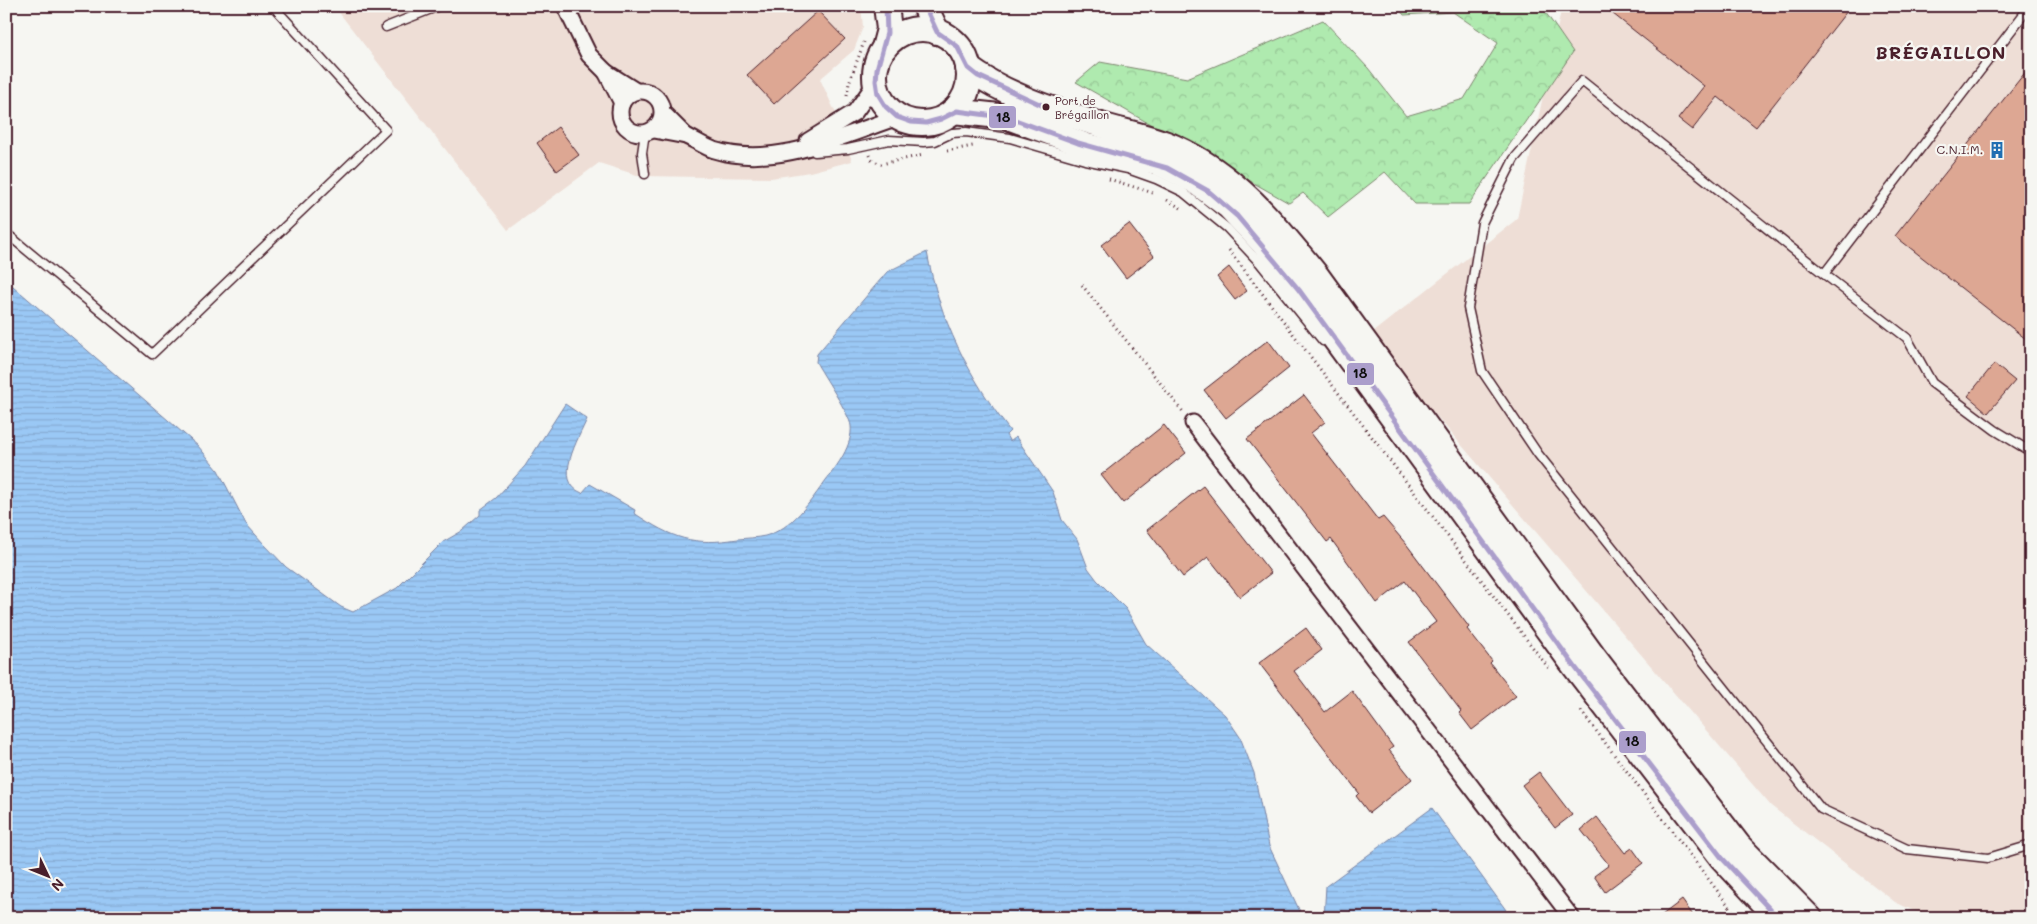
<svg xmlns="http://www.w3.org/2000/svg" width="2037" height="924" font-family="Mali,sans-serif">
<defs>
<pattern id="forest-crowns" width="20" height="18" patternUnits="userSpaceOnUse" patternTransform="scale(1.25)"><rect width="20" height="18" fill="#afeaaf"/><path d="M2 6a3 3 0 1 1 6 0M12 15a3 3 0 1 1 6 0" fill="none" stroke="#98c897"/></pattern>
<pattern id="water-rules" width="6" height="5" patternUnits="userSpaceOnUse" patternTransform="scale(1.25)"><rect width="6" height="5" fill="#9ac8f5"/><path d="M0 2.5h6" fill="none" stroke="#86abd2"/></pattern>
</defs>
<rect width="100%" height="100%" fill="#f6f6f2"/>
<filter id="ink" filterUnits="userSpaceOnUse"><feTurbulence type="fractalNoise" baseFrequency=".02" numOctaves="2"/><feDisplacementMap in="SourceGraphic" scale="10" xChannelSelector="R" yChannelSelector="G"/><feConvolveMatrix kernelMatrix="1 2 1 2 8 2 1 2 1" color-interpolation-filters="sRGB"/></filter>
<g filter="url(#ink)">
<g fill="#eeded6">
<path d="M334,6H861L863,27L854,50L820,79L838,118L852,161L810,172L771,178L640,176L599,163L508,230Z"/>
<path d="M1562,6H2031V918H1929L1895,902L1771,806L1368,336L1517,219Z"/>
</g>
<path fill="url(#forest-crowns)" stroke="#7c846d" d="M1397,6H1541L1573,52L1469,204H1415L1385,172L1328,217L1303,193L1289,203L1076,82L1100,62L1187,78L1323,20L1368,68L1406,116L1464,99L1498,43L1453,12L1404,15Z"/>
<g fill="url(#water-rules)" stroke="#7a84a4">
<path d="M927,252C939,319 969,377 1010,431L1006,435L1010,442L1016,437L1053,492L1062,520L1077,539L1088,568L1097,580L1126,609L1146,644L1225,715L1240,737L1254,773L1269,846L1303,918H6V280L198,446L218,470L246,524L264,544L286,567L341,607L353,612L397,588L443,542L462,531L480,515V510L496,498L525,466L565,404L587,419C579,438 552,481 582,493L590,484L635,510L634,513C673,539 693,546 738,539C747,538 756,538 765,536C792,529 811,501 826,480C837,466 853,445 851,426C850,415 823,375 816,362L817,354L887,272Z"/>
<path d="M1432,808L1506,910L1496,918H1324L1326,886Z"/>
</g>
<g fill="#dda793" stroke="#4a1f2b">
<path d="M1603,6H1851L1756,127L1718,97L1692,130L1678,119L1704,86Z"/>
<path d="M818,11L845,39L774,104L747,75Z"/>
<path d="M2031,65V343L1895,236Z"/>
<path d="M558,127L579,155L557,171L537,143Z"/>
<path d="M1129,224L1154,256L1126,278L1101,245Z"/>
<path d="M1229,267L1247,291L1235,300L1217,277Z"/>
<path d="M1268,340L1289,368L1226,418L1204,390Z"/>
<path d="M1994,364L2015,381L1988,413L1968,396Z"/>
<path d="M1304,395L1325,422L1311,433L1378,520L1383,517L1407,545L1469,627L1467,629L1492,661L1490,663L1516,696L1472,730L1459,713L1461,711L1409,642L1436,622L1405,581L1377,603L1331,539L1327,542L1247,439Z"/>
<path d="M1164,425L1186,453L1123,503L1101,475Z"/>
<path d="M1203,486L1271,573L1240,597L1208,557L1183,577L1147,530Z"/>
<path d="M1306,628L1322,650L1294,671L1325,712L1352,691L1393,747L1389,750L1412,779L1369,813L1356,796L1359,793L1259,663Z"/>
<path d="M1539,772L1572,815L1555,828L1522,785Z"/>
<path d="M1597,817L1625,853L1632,848L1643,863L1605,892L1594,876L1609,865L1581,830Z"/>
<path d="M1682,900L1695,918H1658Z"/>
</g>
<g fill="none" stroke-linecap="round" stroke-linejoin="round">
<g stroke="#4a1f2b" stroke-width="11">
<g id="service">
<path d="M2030,6L1824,274L1907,338L1932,383L1995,430L2031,452"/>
<path d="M386,27L439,6"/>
<path d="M645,133L642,153L645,174"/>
<path d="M815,152L848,149L889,140L924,142L935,141L952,133L966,132L1010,138L1085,160L1128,169L1156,179L1183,192L1227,228L1260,263L1323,341"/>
<path d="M6,233L152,354L386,130L273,6"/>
<path d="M1824,274L1582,81L1514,159L1482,223L1468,308L1482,371L1538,454L1821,809L1907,849L1988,858L2031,845"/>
</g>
</g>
<g stroke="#4a1f2b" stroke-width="19">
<g id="minor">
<path d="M565,6L589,55L606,72"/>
<circle cx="641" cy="112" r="21"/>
<path d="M622,103L606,72L636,91"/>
<path d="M654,130L686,136L663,113"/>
<path d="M686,136C695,140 705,147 714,150C775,169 841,136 898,117"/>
<path d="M808,141L855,112L875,84"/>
<path d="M1193,423L1572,918"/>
</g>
</g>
<g stroke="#4a1f2b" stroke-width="28">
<g id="primary">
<path d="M925,6L937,32"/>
<circle cx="922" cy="76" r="47"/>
<path d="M884,48L889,29L886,6"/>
<path d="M968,68C1006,96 1056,111 1101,125C1124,132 1151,137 1174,147C1235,174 1276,225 1317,276L1593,656L1739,846L1810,918"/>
<path d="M953,111L1008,117L1087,146L1156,162L1193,180L1229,207L1263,243L1299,290L1575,667L1722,858L1778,918"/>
</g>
</g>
<g stroke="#4a1f2b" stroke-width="3" stroke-dasharray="1 4" stroke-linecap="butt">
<path d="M847,95L849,83L864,42"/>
<path d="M947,151L973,146"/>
<path d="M870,155L872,160L881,164L923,155"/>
<path d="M1109,179L1153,193"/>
<path d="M1167,200L1181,208"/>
<path d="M1229,250L1550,670"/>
<path d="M1082,285L1184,413"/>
<path d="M1581,711L1738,918"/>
</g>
<use href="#service" stroke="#f6f6f2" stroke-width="8"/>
<use href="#minor" stroke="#f6f6f2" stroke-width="15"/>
<use href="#primary" stroke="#f6f6f2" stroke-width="24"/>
<g stroke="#f6f6f2" stroke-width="9">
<g id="bus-1">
<path d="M886,6L887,33L877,69L876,81L878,94L886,107L897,117L911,122L926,123L941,119L957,111L1010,118L1078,143L1167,168L1208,191L1237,216L1299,290L1575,667L1722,858L1778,918"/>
<path d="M925,6L937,32L957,46L968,68L978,76L1046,107"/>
</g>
</g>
<use href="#bus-1" stroke="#ab9ecb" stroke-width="5"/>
</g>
</g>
<defs>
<g id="building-bare" transform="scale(1.35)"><path d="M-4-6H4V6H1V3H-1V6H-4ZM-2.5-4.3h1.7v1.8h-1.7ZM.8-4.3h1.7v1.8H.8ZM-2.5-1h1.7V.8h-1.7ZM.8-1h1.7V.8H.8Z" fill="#1f6fb2" stroke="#f6f6f2" stroke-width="2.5" paint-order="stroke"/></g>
</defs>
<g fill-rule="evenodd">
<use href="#building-bare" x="1997" y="150"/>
</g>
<circle fill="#4a1f2b" stroke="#f6f6f2" stroke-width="2" cx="1046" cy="107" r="4.5"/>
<g text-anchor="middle" stroke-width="4.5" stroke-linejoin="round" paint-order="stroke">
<g font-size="11" fill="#4a1f2b" stroke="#f6f6f2" text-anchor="start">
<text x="1055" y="105">Port de<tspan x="1055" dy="14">Brégaillon</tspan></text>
</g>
<g font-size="12" fill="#4a1f2b" stroke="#f6f6f2" text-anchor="end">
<text x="1983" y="154">C.N.I.M.</text>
</g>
<g font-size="18" font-weight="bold" letter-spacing="1" fill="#4a1f2b" stroke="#f6f6f2">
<text x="1941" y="59">BRÉGAILLON</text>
</g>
</g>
<g stroke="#f6f6f2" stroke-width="2">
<rect x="988" y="105" width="29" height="24" rx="5" fill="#ab9ecb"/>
<rect x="1346" y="362" width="29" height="24" rx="5" fill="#ab9ecb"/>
<rect x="1618" y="730" width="29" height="24" rx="5" fill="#ab9ecb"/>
</g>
<g font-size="14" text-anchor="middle" font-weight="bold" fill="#111">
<text x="1003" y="122">18</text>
<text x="1360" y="378">18</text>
<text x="1632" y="746">18</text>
</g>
<rect width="2037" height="924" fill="none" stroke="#f6f6f2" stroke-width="25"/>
<rect x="12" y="12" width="2012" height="899" fill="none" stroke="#4a1f2b" stroke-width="2" filter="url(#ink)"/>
<g transform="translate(48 876) rotate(133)" stroke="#f6f6f2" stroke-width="4" paint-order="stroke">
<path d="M0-4L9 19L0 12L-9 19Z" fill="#4a1f2b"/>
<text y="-8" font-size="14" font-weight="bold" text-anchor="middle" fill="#4a1f2b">N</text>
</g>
</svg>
